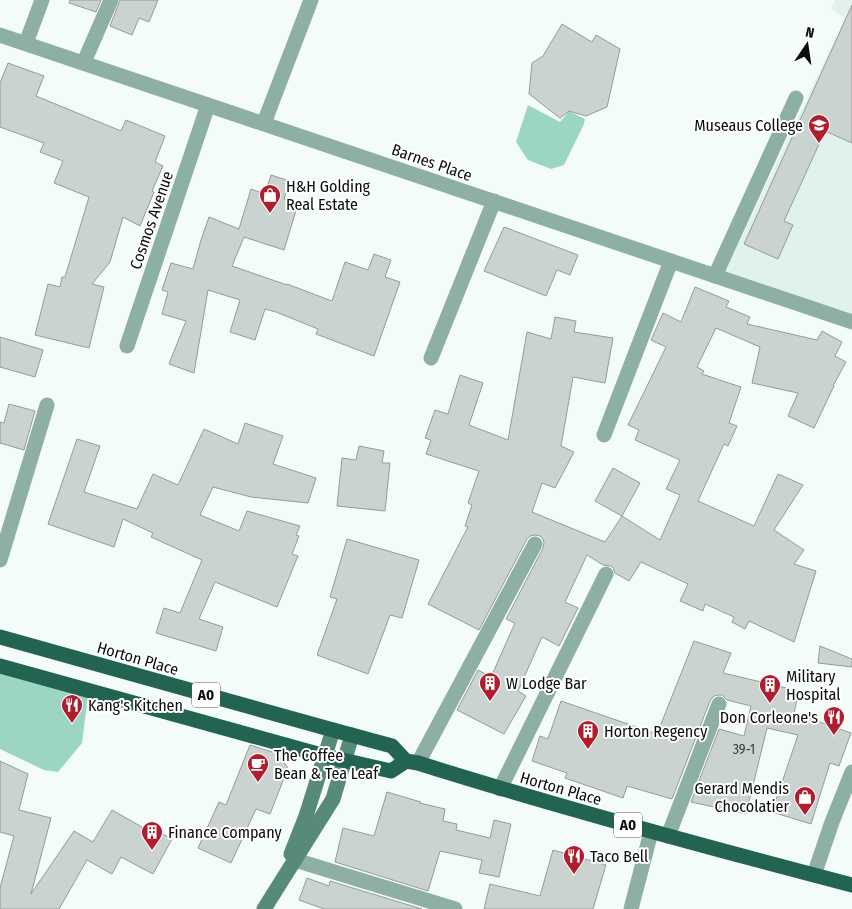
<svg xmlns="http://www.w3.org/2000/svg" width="852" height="909" font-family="'Fira Sans Condensed',sans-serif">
<rect width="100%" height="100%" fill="#f3fcf9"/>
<path fill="#e1f1eb" d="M835,0H852V315L725,272L845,18L831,9Z"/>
<g fill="#9cd6c2">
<path d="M528,105L560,122L569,111L585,119L584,124L564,165L551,169L528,160L516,142Z"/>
<path d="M0,670L88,696L82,743L58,772L44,770L0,749Z"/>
</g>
<g fill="#cbd3d0" stroke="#949b99">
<path d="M70,0H101L96,12L69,3Z"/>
<path d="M120,0H158L149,22L139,18L132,35L110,26Z"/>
<path d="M852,5V143L825,131L784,221L793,225L778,259L744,244Z"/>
<path d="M562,24L592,42L596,35L620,49L607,107L586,116L569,111L560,118L529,94L532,63L543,56Z"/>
<path d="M8,63L44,76L36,96L121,131L126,120L165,136L155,162L163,166L152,191L154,192L140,226L123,217L110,262L92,284L104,287L89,348L35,335L48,284L60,287L62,277H65L89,197L54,183L63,161L40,152L44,143L0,127V83Z"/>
<path d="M271,175L290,181L284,199L298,204L284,250L244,237L232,266L287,285V284L332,301L345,262L368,270L374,254L391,260L385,277L400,282L374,356L316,334L318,329L276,312L265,309L255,340L230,332L240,300L208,290L194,373L169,364L186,321L162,314L168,292L162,290L171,263L193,269L201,240L209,217L239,229L251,189L265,194Z"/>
<path d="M504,227L578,255L570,275L557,270L546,296L484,271Z"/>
<path d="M695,287L729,301L726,307L750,317L747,324L817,340L822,331L842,342L835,356L846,362L833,386H834L814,428L788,416L798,393L752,383L760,347L716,328L697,367L704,371L702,374L741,387L729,423L737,426L728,446L724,444L698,501L754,526L778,474L803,485L774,530L804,550L794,564L816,571L794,642L749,621L745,629L732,622L734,617L705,604L703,611L680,601L688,584L641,562L629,581L615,573L613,568L611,566L603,565L587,555L565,602L578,608L559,646L542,637L518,691L526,696L504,734L457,710L478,670L491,677L515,623L506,619L543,548L544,543L543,539L540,536L535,535L530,536L527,539L479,630L428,604L468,527L465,526L472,505L468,503L479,471L426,454L431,440L425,438L435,410L448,414L460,375L483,383L469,425L508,440L527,332L551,339L555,317L576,321L574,332L613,338L605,383L573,377L561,446L574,452L555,488L542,483L532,512L605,542L622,516L660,540L680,495L666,489L680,460L635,440L639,430L628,425L666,347L651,340L663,313L681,322Z"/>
<path d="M0,337L43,350L35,377L0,367Z"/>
<path d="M9,404L35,411L24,450L0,443V422L4,423Z"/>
<path d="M245,423L283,436L273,464L316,478L308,503L251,497L213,487L200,515L239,531L247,511L300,526L296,535L299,536L292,554L298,556L277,607L215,582L199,619L223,627L216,651L156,633L164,608L180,613L202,560L151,537L153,533L123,519L114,547L48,524L77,439L100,446L84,492L137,509L153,474L178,485L204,429L238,444Z"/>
<path d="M359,446L384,451L382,463H390L385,511L337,506L342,458L356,460Z"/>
<path d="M613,468L640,483L622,516L595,501Z"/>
<path d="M347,539L419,560L402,618L390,615L368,674L317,655L337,599L330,597Z"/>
<path d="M694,641L731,653L723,673L799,691L794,713L851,733L839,766L830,763L811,824L772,812L798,735L767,728L746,814L691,802L719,729L744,736L751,706L727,700L722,695H718L714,696L710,701L672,799L627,786L623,798L565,778L567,773L532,761L540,736L548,739L561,701L657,734Z"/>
<path d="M820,646L852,659V667L818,663Z"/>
<path d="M250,745L278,754L288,768L270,814L256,809L231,863L198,848L219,802L226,805Z"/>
<path d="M0,761L28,774L19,810L51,818L31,894L74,831L93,842L112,810L149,831L151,828L172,839L153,874L121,857L112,874L87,860L59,909H0V888L14,836L0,832Z"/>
<path d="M387,792L421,802L420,803L445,809L443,821L457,824L456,830L490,838L494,820L511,824L499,877L479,873L482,860L440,851L428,891L335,862L343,828L374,836Z"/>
<path d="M553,850L606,865L593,909H484L490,884L540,896Z"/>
<path d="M307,878L329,886L330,881L422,909H324L299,900Z"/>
</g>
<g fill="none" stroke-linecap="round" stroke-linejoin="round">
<g stroke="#8eafa3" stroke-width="15">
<path d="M26,43L42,0"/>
<path d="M84,62L111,0"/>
<path d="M264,123L311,0"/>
<path d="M715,276L796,98"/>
<path d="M127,346L208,105"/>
<path d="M431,358L494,201"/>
<path d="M604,435L671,261"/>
<path d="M0,560L47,405"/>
<path d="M418,763L535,544"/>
<path d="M500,789L606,574"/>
<path d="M668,836L719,704"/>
<path d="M295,860L455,909"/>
<path d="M814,875L832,822L852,772"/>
<path d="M631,909L651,832"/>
</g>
<path stroke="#8eafa3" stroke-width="15" d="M0,35L852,322"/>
<g stroke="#588a7a" stroke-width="15">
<path d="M291,854L306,816L333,730"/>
<path d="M264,909L333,799L352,735"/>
</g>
<g stroke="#226352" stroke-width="15">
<path d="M0,637L333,730L392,746L406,761L418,763C561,808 706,847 852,885"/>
<path d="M0,666L325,756L391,771L406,761"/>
</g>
</g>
<defs>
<g id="school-pin" transform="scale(1.125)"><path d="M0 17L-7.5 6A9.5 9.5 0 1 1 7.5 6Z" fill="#b01d2e" stroke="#fff"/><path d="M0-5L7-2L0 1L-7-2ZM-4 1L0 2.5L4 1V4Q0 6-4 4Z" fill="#fff"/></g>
<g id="shop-pin" transform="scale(1.125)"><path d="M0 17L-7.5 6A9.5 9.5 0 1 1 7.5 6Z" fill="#b01d2e" stroke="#fff"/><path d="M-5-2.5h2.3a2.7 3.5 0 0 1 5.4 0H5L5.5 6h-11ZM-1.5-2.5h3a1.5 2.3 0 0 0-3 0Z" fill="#fff"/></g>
<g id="building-pin" transform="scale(1.125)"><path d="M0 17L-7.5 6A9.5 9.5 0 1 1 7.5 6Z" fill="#b01d2e" stroke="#fff"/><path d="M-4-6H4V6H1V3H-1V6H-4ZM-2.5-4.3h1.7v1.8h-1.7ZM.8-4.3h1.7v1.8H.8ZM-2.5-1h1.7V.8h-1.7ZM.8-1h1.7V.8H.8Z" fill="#fff"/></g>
<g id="restaurant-pin" transform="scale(1.125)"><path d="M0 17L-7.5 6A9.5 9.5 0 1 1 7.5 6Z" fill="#b01d2e" stroke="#fff"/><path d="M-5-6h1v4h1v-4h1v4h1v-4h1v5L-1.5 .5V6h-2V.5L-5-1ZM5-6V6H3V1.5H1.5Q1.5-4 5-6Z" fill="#fff"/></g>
<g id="cafe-pin" transform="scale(1.125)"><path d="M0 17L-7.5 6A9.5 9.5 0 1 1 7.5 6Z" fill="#b01d2e" stroke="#fff"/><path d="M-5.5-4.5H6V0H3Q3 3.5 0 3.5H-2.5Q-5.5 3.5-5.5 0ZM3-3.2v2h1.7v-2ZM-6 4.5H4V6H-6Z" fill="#fff"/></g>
</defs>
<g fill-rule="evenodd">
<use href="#school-pin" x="819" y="125"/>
<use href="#shop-pin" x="270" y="195"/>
<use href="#building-pin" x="490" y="683"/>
<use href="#building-pin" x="770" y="685"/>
<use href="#restaurant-pin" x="72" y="705"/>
<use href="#restaurant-pin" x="834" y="717"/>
<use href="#building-pin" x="588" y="731"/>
<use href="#cafe-pin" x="258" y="764"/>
<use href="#shop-pin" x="805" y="797"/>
<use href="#building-pin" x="152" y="832"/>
<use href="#restaurant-pin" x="574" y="856"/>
</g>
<g text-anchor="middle" stroke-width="4" stroke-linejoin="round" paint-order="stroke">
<g font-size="14" fill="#3a3e3d">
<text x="744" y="754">39-1</text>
</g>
<g fill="#fff" stroke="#545655" stroke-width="1">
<rect x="192" y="682.5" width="28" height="25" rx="4"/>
<rect x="614" y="812.5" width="28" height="25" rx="4"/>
</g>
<g font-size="15" font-weight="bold" fill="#0a0d0c">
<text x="206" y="700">A0</text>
<text x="628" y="830">A0</text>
</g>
<g font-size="16" fill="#0a0d0c" stroke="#fff" text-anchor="start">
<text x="803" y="131" text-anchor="end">Museaus College</text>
<text x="286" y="192">H&amp;H Golding<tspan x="286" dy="18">Real Estate</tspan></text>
<text x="786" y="682">Military<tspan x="786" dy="18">Hospital</tspan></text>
<text x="506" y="689">W Lodge Bar</text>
<text x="88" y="711">Kang's Kitchen</text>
<text x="818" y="723" text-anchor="end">Don Corleone's</text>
<text x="604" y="737">Horton Regency</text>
<text x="274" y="761">The Coffee<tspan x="274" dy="18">Bean &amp; Tea Leaf</tspan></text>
<text x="789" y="794" text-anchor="end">Gerard Mendis<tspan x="789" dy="18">Chocolatier</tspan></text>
<text x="168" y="838">Finance Company</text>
<text x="590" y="862">Taco Bell</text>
</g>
<g font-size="16" fill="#0a0d0c" stroke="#fff">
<text transform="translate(432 162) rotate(19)" y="6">Barnes Place</text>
<text transform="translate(151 220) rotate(-71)" y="6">Cosmos Avenue</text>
<text transform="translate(138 658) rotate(16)" y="6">Horton Place</text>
<text transform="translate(561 788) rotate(16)" y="6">Horton Place</text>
</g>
</g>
<g transform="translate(807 45) rotate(13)" stroke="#ffffff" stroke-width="4" paint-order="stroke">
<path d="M0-4L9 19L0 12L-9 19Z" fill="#0a0d0c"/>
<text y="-8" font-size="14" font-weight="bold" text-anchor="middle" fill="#0a0d0c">N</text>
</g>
</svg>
